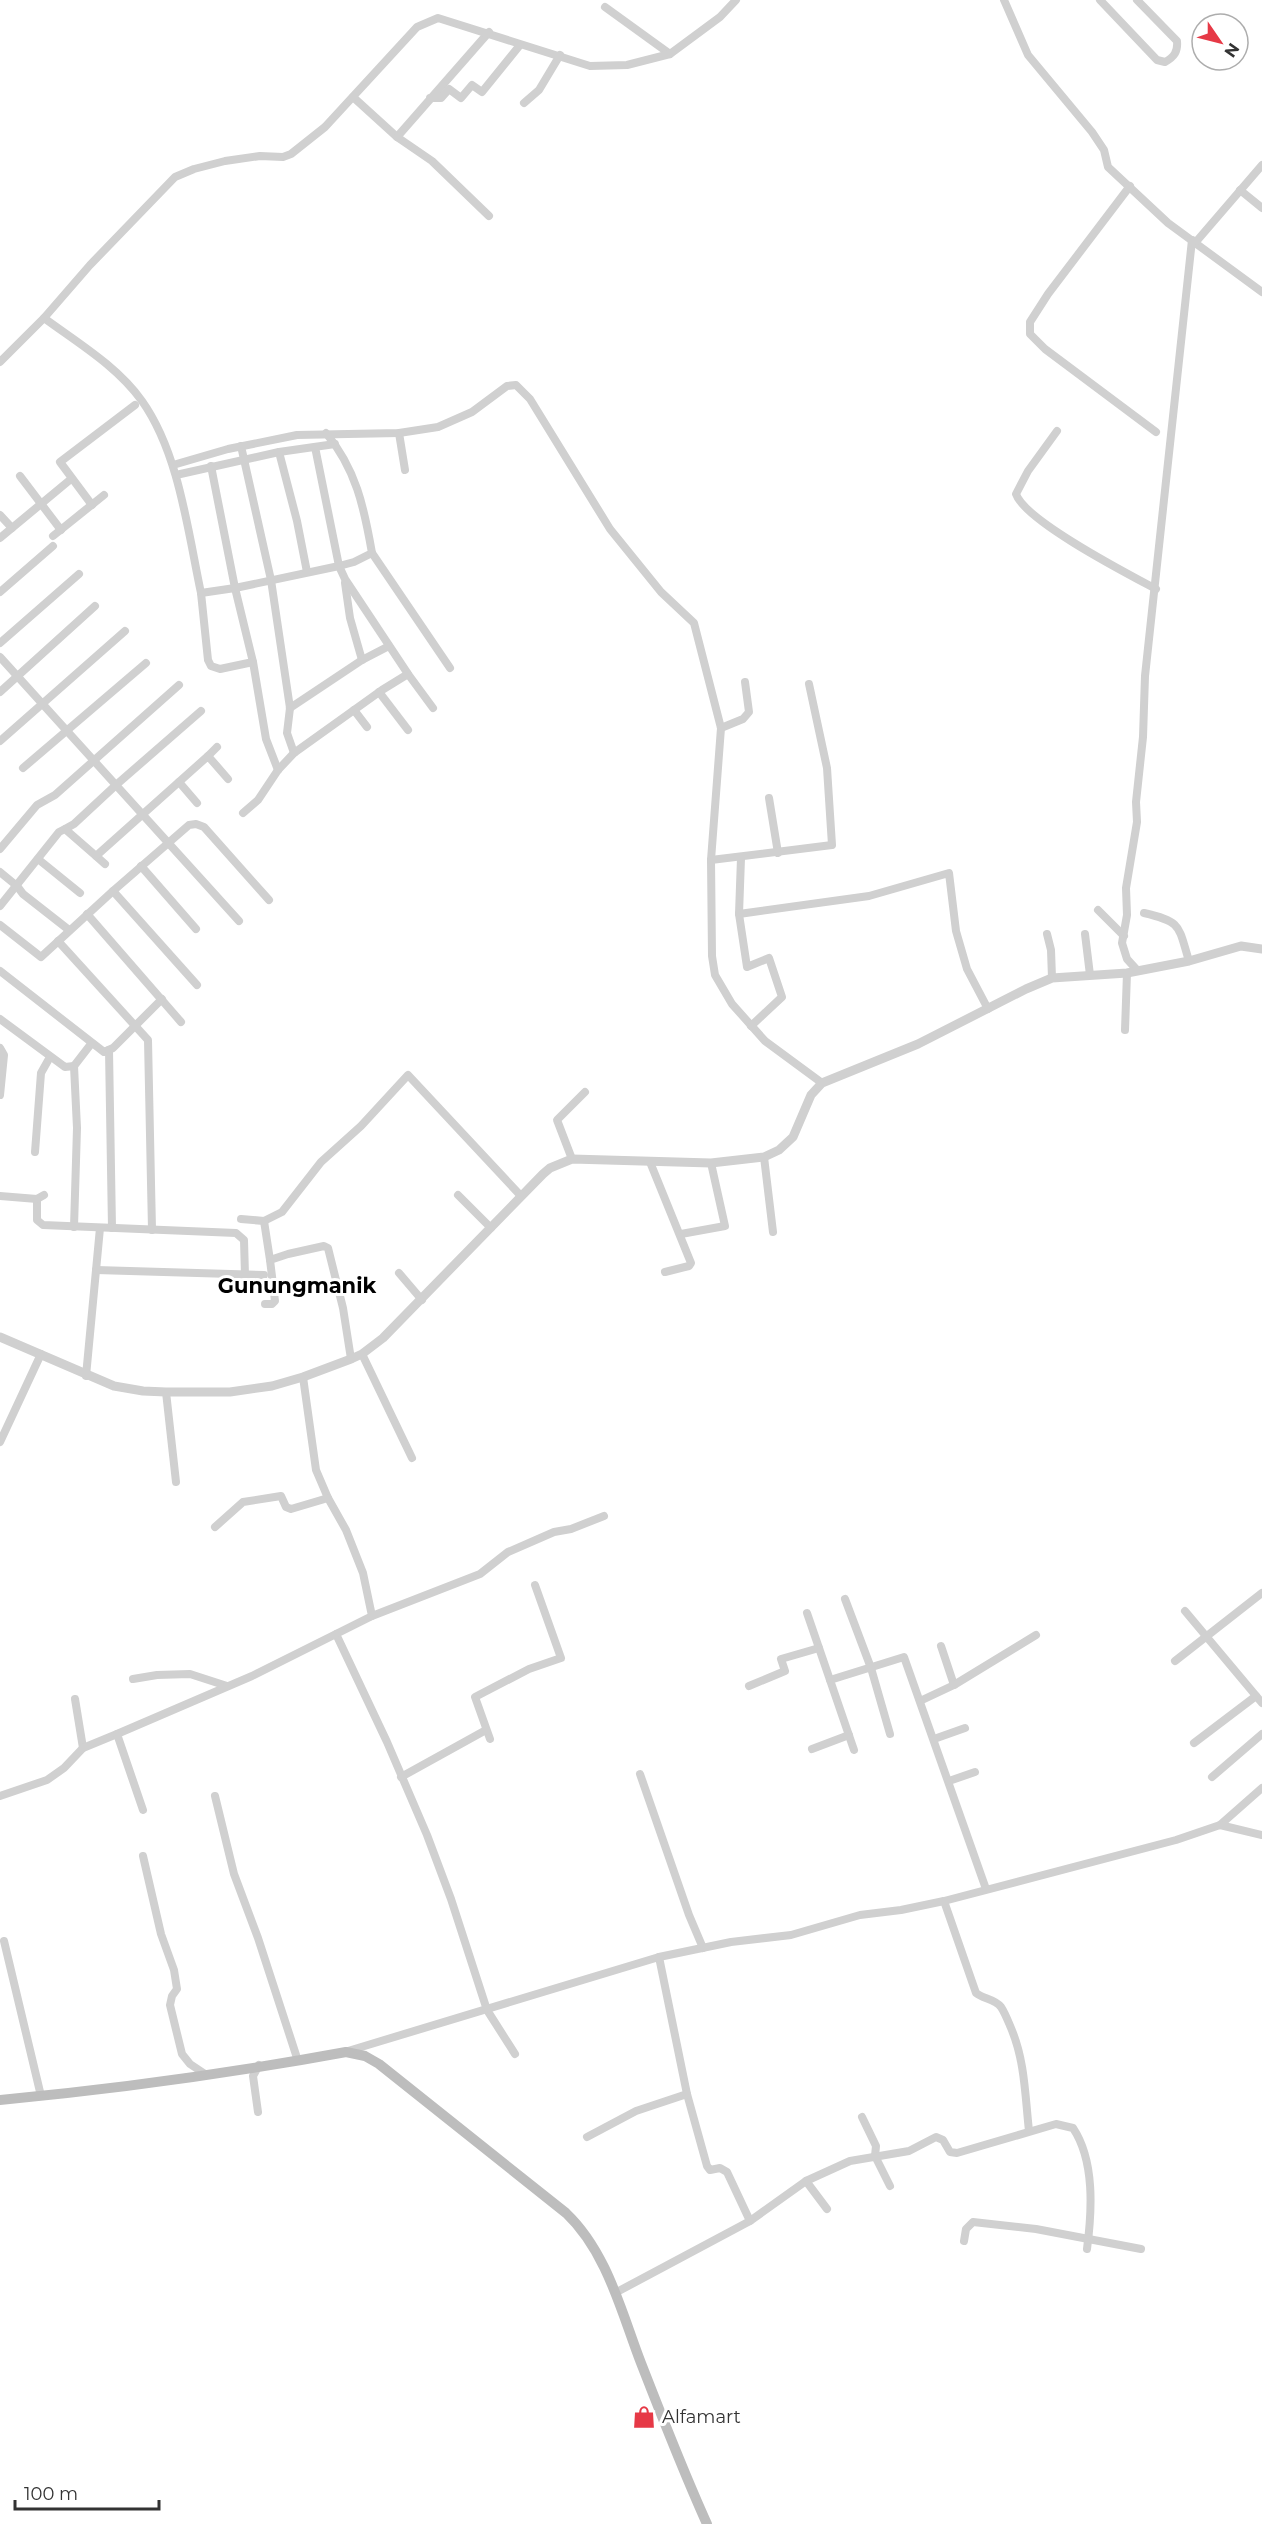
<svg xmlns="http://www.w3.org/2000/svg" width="1262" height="2524" font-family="Montserrat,sans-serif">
<rect width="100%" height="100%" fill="#fff"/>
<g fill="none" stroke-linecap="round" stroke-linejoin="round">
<g stroke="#d0d0d0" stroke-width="8">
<path d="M1004,0L1028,55L1092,132L1104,150L1108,167L1168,223L1262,292"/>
<path d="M1100,0L1157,60L1165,62C1174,57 1178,52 1177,41L1137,0"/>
<path d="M605,7L670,54"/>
<path d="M353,97L397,137L489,32"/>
<path d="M430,98H441L449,89L461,98L472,85L482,92L520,45"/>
<path d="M524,103L539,90L560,55"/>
<path d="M397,137L432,161L489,216"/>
<path d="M1130,186L1048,294L1030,322V334L1045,349L1156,432"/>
<path d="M1240,190L1262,208"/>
<path d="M1195,243L1262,165"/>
<path d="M44,318C78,343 117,366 142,401C179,453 188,532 201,593L235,588L339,566L354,562L372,553C364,507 356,469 326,433"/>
<path d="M0,362L44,318L90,265L175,177L194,169L225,161L260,156L283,157L291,154L325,127L417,27L438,18L590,66L627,65L670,54L720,17L736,0"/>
<path d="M1057,431L1028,471L1016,494C1025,521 1128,574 1156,589"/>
<path d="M399,433L405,470"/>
<path d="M241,446L271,580L290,708L287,733L294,753"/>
<path d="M315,447L339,566L345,579L408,674L433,708"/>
<path d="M279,452L297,521L307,572"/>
<path d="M173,465L228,449L297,435L399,433L438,427L472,412L507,386L516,385L530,399L610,529L661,592L694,623L721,728L711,860L712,956L715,975L732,1004L765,1041L822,1083"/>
<path d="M211,466L235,588L253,662L266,739L278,770"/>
<path d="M176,475L279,452L335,444"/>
<path d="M20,476L61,530"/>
<path d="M92,505L60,462L135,405"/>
<path d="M0,515L12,528"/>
<path d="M53,536L104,495"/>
<path d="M0,538L71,479"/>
<path d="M372,553L450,668"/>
<path d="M345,583L350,618L362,660"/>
<path d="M0,592L53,546"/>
<path d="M201,593L208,660L211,666L220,669L253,662"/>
<path d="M0,643L79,574"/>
<path d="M0,657L239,921"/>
<path d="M0,692L95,606"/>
<path d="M379,692L408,730"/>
<path d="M290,708L362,660L389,646"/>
<path d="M354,710L367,727"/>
<path d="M721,728L743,719L749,712L745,682"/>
<path d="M0,741L125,631"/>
<path d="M208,756L217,747"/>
<path d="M23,768L146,663"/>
<path d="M179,782L197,803"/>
<path d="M769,798L778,853"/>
<path d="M243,813L258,800L278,770L294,753L382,690L408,674"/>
<path d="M65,829L74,824L116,785L201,711"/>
<path d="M0,849L37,805L55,795L179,685"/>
<path d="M96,856L105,864"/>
<path d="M741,858L739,914L747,967L769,958L782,997L751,1026"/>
<path d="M38,859L80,893"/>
<path d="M711,860L832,845L827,768L809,684"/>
<path d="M141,866L196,929"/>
<path d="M0,872L17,886L23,894L69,930"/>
<path d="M113,891L197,985"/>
<path d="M0,906L59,832L65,829L96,856L208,756L228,779"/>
<path d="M1098,910L1124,936"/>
<path d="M1144,913C1182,922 1178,925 1189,961"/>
<path d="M87,914L181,1022"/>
<path d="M739,914L869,896L949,873L956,931L967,969L988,1009"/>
<path d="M0,925L41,957L113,891L189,825L196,824L204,827L269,900"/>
<path d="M1047,934L1051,950L1052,978"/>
<path d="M1085,934L1090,975"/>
<path d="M58,941L148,1040L152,1230"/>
<path d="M1137,970L1127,959L1122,943L1127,915L1126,888L1137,822L1136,802L1143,737L1145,676L1192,240"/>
<path d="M0,971L104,1052L113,1048L162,999"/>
<path d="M0,1019L65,1067L74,1066L91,1044"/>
<path d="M1125,1030L1127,973"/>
<path d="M0,1048L4,1055L0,1095"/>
<path d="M109,1050L112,1228"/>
<path d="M74,1066L77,1128L74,1227"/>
<path d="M35,1152L41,1073L50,1057"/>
<path d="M764,1157L773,1232"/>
<path d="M572,1159L557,1120L585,1092"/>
<path d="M650,1162L691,1263L689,1266L665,1272"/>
<path d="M44,1195L37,1199V1220L43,1225L236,1233L244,1240L245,1275"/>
<path d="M458,1195L491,1228"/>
<path d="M0,1196L37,1199"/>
<path d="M241,1219L264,1221L282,1212L321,1162L361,1126L408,1075L521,1196"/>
<path d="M264,1221L270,1260"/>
<path d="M681,1234L725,1226L711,1163"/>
<path d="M96,1270L264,1275"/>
<path d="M399,1273L422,1300"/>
<path d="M265,1304H272L275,1301L270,1260L288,1254L324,1246L328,1248L343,1308L351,1359"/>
<path d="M362,1354L412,1458"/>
<path d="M86,1376L100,1228"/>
<path d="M303,1377L316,1470L328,1498L346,1530L363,1573L372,1616L336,1634L387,1742L427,1835L451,1899L487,2010L515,2054"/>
<path d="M166,1392L176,1482"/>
<path d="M0,1442L41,1354"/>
<path d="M215,1527L243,1502L281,1496L286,1507L291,1509L328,1498"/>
<path d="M845,1599L871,1668L890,1734"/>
<path d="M1185,1611L1262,1703"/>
<path d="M807,1613L830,1680"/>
<path d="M372,1616L480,1574L508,1552L554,1532L571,1529L604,1516"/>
<path d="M941,1646L954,1685"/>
<path d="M1175,1661L1262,1593"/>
<path d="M133,1679L157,1675L190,1674L227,1686"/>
<path d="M749,1686L785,1671L781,1659L819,1648"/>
<path d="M75,1699L83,1748"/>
<path d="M920,1701L954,1685L1036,1635"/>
<path d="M490,1739L475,1697L529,1669L561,1658L535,1585"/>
<path d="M934,1739L965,1728"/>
<path d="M1194,1743L1256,1696"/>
<path d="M812,1749L849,1735"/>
<path d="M854,1750L830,1680L904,1657L986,1889"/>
<path d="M640,1774L689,1915L703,1948"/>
<path d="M401,1777L486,1730"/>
<path d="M1212,1777L1262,1734"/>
<path d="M949,1781L975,1772"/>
<path d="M0,1796L47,1780L64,1768L83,1748L117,1734"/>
<path d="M215,1796L234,1874L258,1938L298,2061"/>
<path d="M143,1810L117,1734L252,1676L336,1634"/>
<path d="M1220,1825L1262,1788"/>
<path d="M143,1856L161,1934L174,1970L177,1989L172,1996L170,2005L182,2054L190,2064L205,2074"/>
<path d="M944,1901L976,1993C983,1999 995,1999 1001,2007C1005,2013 1008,2021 1011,2028C1025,2061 1025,2095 1029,2131"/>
<path d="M4,1941L41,2096"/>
<path d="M659,1957L687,2094L707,2166L710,2170L720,2168L727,2172L750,2221"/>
<path d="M348,2051L659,1957L731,1942L791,1935L860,1915L901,1910L944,1901L1176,1840L1220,1825L1262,1835"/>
<path d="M258,2112L253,2076L259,2065"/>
<path d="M862,2117L876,2146L875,2156L890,2186"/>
<path d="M587,2137L636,2111L687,2094"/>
<path d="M806,2181L827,2209"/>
<path d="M964,2241L966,2229L973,2222L1036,2229L1141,2249"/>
<path d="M615,2293L750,2221L806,2181L850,2161L909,2151L936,2137L943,2140L950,2152L957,2153L1056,2124L1073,2128C1095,2161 1092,2211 1087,2249"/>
</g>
<path stroke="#d0d0d0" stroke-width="9" d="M0,1337L114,1386L143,1391L166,1392H230L272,1386L303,1377L351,1359L362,1354L383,1338L543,1174L550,1168L572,1159L711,1163L764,1157L779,1150L793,1137L811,1095L822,1083L918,1044L1026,989L1052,978L1127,973L1189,961L1241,946L1262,949"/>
<path stroke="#bdbdbd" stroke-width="10" d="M0,2100C116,2089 232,2073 346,2052L365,2056L379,2064L566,2213C607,2252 621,2311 641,2363C662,2417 683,2471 707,2524"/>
</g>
<defs>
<g id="shop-bare" transform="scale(1.8)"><path d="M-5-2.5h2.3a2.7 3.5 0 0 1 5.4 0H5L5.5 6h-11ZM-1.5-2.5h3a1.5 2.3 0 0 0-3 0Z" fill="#e63946" stroke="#fff" stroke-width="2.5" paint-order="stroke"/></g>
</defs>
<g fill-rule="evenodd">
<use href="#shop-bare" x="644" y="2417"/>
</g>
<g text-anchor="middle" stroke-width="6" stroke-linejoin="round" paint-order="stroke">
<g font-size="18" fill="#333" stroke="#fff" text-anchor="start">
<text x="662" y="2423">Alfamart</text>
</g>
<g font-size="21" font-weight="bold" fill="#000" stroke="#fff">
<text x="297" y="1293">Gunungmanik</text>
</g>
</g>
<g transform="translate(1220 42) rotate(125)"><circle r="28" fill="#ffffff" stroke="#adadad" stroke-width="1.5"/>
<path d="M0-4.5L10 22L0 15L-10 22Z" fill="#e63946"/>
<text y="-9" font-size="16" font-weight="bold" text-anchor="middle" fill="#333333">N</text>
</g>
<path d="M15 2500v9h144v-9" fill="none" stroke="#333333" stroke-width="3"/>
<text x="24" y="2500" font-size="18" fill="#333333" stroke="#ffffff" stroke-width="4.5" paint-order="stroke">100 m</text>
</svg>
